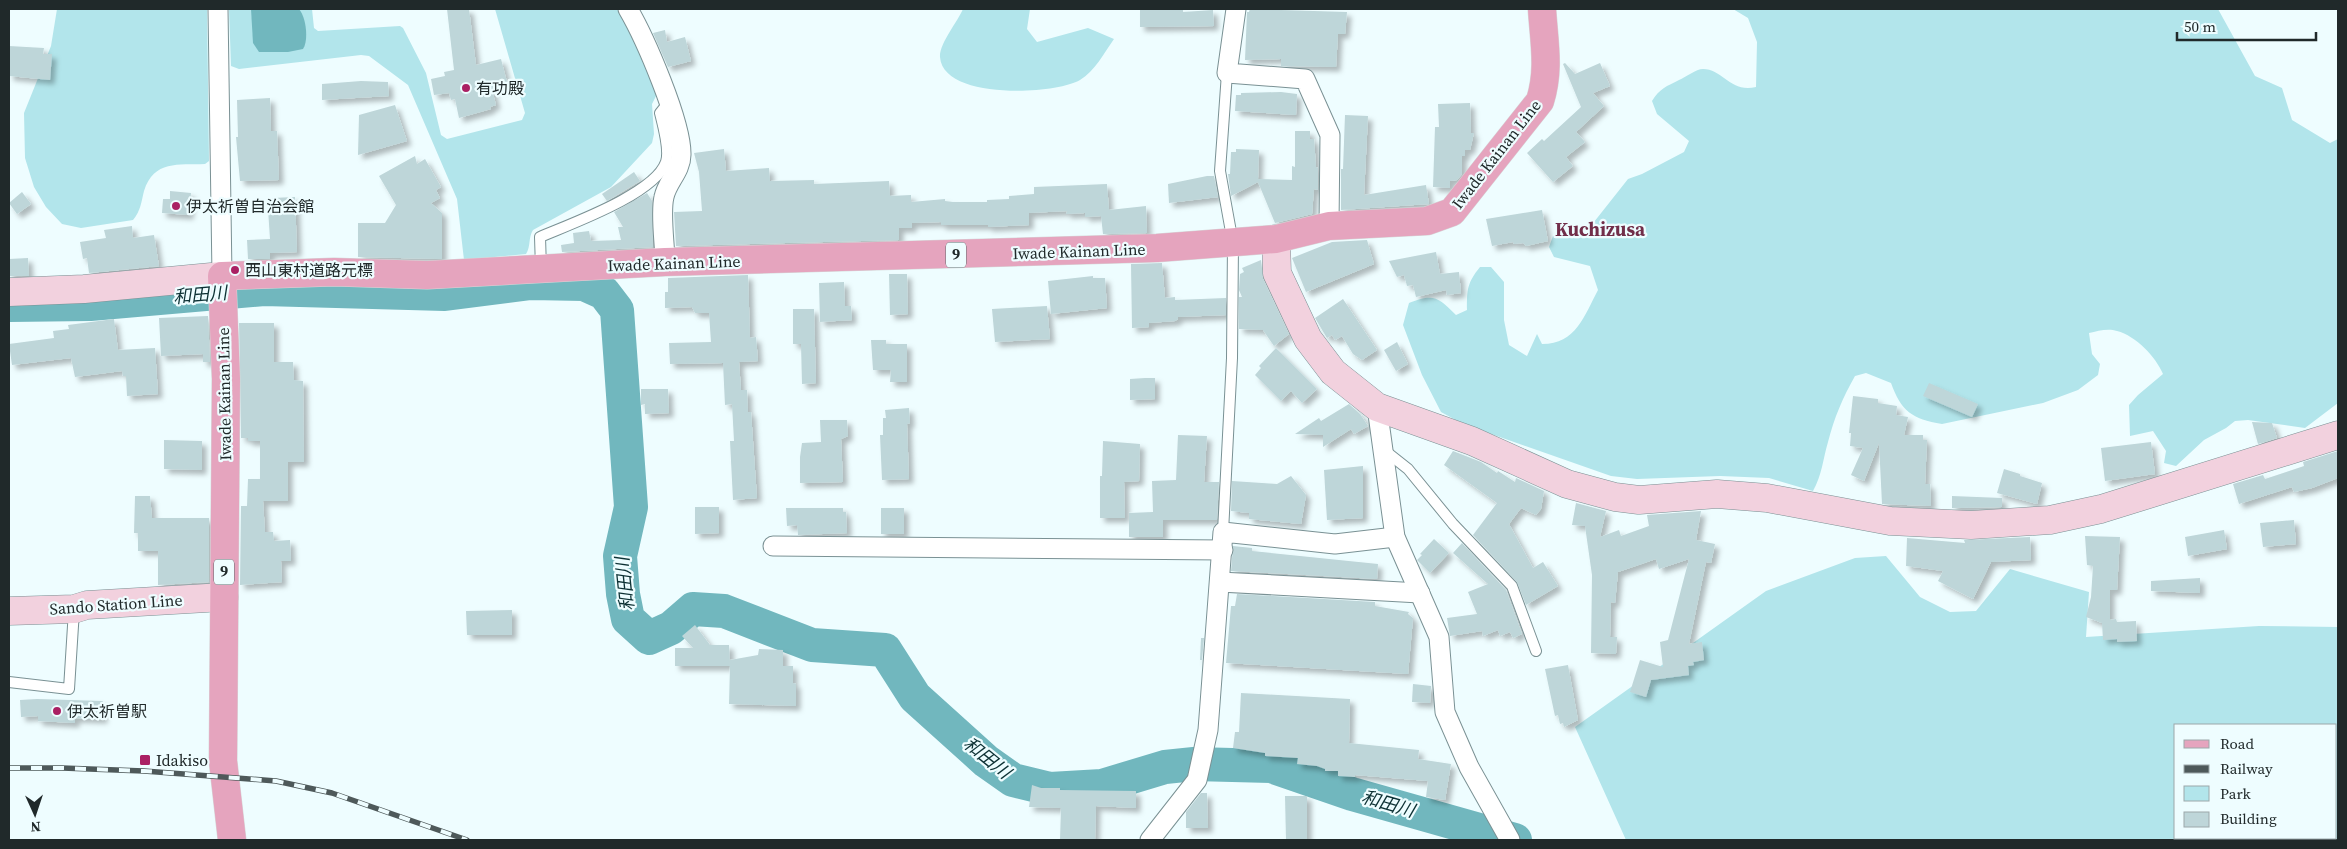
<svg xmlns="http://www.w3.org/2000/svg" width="2347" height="849" font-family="'Source Serif 4','Noto Sans JP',serif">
<defs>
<filter id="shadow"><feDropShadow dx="4.5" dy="4.5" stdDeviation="2.5" flood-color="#0004"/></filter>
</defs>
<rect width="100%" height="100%" fill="#eefdff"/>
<g fill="#b2e5eb" fill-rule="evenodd">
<path d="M57,9H207L209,161L205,164C178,165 154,160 144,191C141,203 141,210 133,220L81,228L62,224L46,207L34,187L25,158L24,113L51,46Z"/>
<path d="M229,9H312L314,28L318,31L400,26L403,28L426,73L441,135L447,139L522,120L525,113L495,9H618L636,43L657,94L652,104L654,134L652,143L611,187L533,230C528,238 531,246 526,254L464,260L457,199L408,85L369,56L361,55L239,69L231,66Z"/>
<path d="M963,9H1030L1027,29L1037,42L1088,28L1114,39C1104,53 1095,71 1080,80C1054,95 943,100 940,57C939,44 958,21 963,9Z"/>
<path d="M1733,9H2218L2255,76L2282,88L2292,120L2330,143L2338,139V403L2305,428L2248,420L2235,421L2226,428L2204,440L2176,466L2164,463L2166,451L2153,431L2130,436L2129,405L2138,395L2163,374C2156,357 2136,336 2117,331C2108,328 2098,331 2089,333L2092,354L2100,364L2098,375L2078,390L2043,403L1942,424C1912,419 1901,411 1891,383L1866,373L1855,376C1843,397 1834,418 1828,442C1823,459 1822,475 1813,491L1769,478L1720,476L1637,479L1611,476L1463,424L1441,412L1422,375L1403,325L1409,303C1434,293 1438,297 1456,315L1467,310C1467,290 1467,283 1480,267H1491L1504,282V320L1509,345L1527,356L1537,334L1542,344C1576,344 1584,316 1598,290L1590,266L1554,257L1549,247L1553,236L1584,228L1594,222L1628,179L1642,174L1684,152L1689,141L1657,114L1652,101C1659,89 1667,86 1679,80C1686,77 1696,69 1703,69C1723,69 1730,93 1756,87L1757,42L1748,18Z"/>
<path d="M1886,556L1920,597L1950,612L1976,611L2010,569L2089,592L2086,637L2259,626L2338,627V840H1626L1575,727L1766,591L1855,558ZM2176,725H2336V838H2176Z"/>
</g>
<path fill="#71b7be" d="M251,9H299C306,17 309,40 303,49L288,52H259L253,43Z"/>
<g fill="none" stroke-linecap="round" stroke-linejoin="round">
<path stroke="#71b7be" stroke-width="34" d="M9,305L90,304L264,289L445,294L531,283L584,284L604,293L617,310L631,507L620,556L623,594L628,619L649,638L671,628L693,609L724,611L812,645L885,650L915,697L986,761L1013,780L1050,789L1102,786L1165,767L1194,764L1271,766L1352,794L1515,840"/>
</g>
<g fill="#bed6d9" filter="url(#shadow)">
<path d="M447,9H469L476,65L501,59L508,86L492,90L496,105L490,107L491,109L459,118L455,99L451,100L449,93L434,95L431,79L445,76L444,72L454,70Z"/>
<path d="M1250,9L1347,12L1345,34H1338L1336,67L1281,66V59L1245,60L1247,12H1249Z"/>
<path d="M1140,10H1183V12L1213,10L1214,26L1140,27Z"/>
<path d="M665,30L667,42L685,37L691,61L668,67L653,33Z"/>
<path d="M9,46L44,48L43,54H52L50,80L9,76Z"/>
<path d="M1565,63L1575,74L1600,63L1610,86L1593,93L1604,106L1576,132L1585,142L1566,157L1573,166L1553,182L1527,153L1542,139L1544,141L1581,107L1563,64Z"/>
<path d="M361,81L388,82L389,96L322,100V84Z"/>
<path d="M1281,92L1297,94L1296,115L1235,111L1236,95H1241V93Z"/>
<path d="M270,98L271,131H277L279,180L240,181L236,137H238L237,100Z"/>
<path d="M1470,103L1471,133H1474L1470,150H1465V156H1462V174L1457,180L1450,181V188L1433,187L1435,127H1439L1438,104Z"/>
<path d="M395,105L407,141L358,155L359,115Z"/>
<path d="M1345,115L1368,116L1364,195L1426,185L1429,204L1341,210V169H1343Z"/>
<path d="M1295,131H1310V139H1314L1316,167L1318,168V190L1314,189L1312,214L1275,223L1258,182L1231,196L1228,174H1230L1231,152H1236V149L1259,150L1258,179L1292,180V166L1295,167Z"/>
<path d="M724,149L726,171L769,168L770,181L814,180V184L889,181L890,196L911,195V202L945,199V201L953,202H987V200L1009,199V196L1034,194V187L1107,184L1109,210L1146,206L1147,233L1103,234L1101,216L1085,217V213L1066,214L1067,211L1029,213V225L988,227V225H941V222L912,223V228H899V240L676,246L674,212L702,211L699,172L694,153Z"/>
<path d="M415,156L417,164L425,159L441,187L436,190L440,198L431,203L442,213V259L358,257V223H385L396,205L379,176Z"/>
<path d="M634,172L640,181L607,201L602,194Z"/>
<path d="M1207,176H1214L1218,197L1169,203L1168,184Z"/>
<path d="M170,191L191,193L189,215L162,213L163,199H170Z"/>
<path d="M22,192L31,204L17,214L9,203Z"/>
<path d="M647,193L652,201L653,247L562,252L561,245L574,243L573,233L589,231L591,241L621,240L618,227H623L614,212Z"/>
<path d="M295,197L297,252L270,253V259H248L247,240L270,239L268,209H273L272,198Z"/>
<path d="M1542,210L1548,241L1526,246L1523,243L1514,244L1513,242L1492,246L1486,219Z"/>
<path d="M132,226L133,238L154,235L159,266L89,273L87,258L83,259L80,242L106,238L104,230Z"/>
<path d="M1367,240L1374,264L1306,292L1292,258L1332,242Z"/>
<path d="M1436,252L1440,274L1459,272L1461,293L1447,295L1446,290L1416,297L1413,285L1407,286L1404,275L1397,277L1389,261Z"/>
<path d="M28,258L29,276H9V259Z"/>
<path d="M1261,260L1263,279L1289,334L1274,346L1263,330L1239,329V297H1242L1239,290L1240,274L1244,272L1242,268Z"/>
<path d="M1162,263L1165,298L1175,297V300L1226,298V315L1178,317V319L1175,321L1149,323V327L1132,328L1131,264Z"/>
<path d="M889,274H907L908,314L890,315Z"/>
<path d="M748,275L750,338L756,337L758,361L739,362L741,390H747L748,412H751L757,498L733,500L730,441H734L732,404L725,405L723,363L670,364L669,343L711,342L709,313H695L692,307L665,308V292H668V278Z"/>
<path d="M1093,276V278H1105L1107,308L1051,314L1048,281Z"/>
<path d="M844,282L845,306H851L852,320L820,322L819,283Z"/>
<path d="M1343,299L1377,350L1362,360L1353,354L1342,336L1335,340L1332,335L1327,338L1315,318Z"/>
<path d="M1047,306L1050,339L995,342L992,309Z"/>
<path d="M793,309H814L816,383L802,384L801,344H793Z"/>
<path d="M208,316L210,362H203V354L161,356L159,318Z"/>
<path d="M114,319L118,350L155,348L158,394L127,396L126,376H123L122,371L75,377L71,358L12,365L9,344L54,338L53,331L69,329L68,325Z"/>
<path d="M239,323H274V362H293L294,380L303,381L304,462H288V501H263L265,532H273L274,541L290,540L291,561H281L282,582L240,585L241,506H247L248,479H260V441H248V438H241Z"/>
<path d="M871,340H886V344H907V382H890L891,370H873Z"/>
<path d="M1397,342L1408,364L1396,371L1384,350Z"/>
<path d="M1276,348L1317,389L1302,403L1291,391L1281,401L1255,375L1261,368L1259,366Z"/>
<path d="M1145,378H1155V399L1130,400V379Z"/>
<path d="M1929,383L1978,404L1972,417L1923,396Z"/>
<path d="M641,389H668L669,413L645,414V404L641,405Z"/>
<path d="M1853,396L1878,399V403L1897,406L1896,415L1908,417L1904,435H1923V440H1927L1925,484H1930L1931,506L1882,504L1879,443L1864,481L1851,475L1863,448L1850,446L1851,433H1849Z"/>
<path d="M1349,404L1360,414L1368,426L1354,434L1351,429L1323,447V435L1295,434L1319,418L1321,421Z"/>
<path d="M909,408L910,423L907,424L909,479L882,480L880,435H883V418H886L885,410Z"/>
<path d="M820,420H847L848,436L841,439L843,482L800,483V457L802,443L821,442Z"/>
<path d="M2252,422L2272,423L2277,438L2258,444Z"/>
<path d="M1178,435L1207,436L1204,482H1219L1217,520H1163V537H1129V513L1153,512L1152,481L1176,480Z"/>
<path d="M164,440L202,441V470L164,469Z"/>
<path d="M1103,441L1140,444L1139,481L1124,482L1125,518H1100V476H1102Z"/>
<path d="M2151,442L2155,474L2105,481L2101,448Z"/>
<path d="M1453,451L1481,462L1497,473L1498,471L1515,482L1516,478L1544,491L1541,509L1536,515L1521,508L1509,524L1533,568L1543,562L1558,586L1526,605L1517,582L1473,535L1497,503L1444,465Z"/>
<path d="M2338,451V478L2312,488L2294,492L2292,487L2239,504L2233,484L2263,475L2265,479L2304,466L2303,462Z"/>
<path d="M1363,466V518L1327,520L1324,470Z"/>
<path d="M2004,469L2020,474V476L2042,483L2037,504L1997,493Z"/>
<path d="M1291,476L1306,495L1301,524L1249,519V513L1231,511L1232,481L1277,484Z"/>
<path d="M135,496H150L152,518H209V582L158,585V551H138V533H134Z"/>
<path d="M1952,496L2002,498V507L1952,508Z"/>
<path d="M1576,503L1606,511L1600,537L1619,530L1621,536L1649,526L1647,515L1701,511L1696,540L1715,544L1711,563L1706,562L1689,644L1702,642L1704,660L1693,662L1694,665L1688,666L1689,675L1651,680L1646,697L1630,692L1640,660L1663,667L1660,642L1668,640L1689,559L1659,569L1656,559L1618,572L1615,603L1611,602L1610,637H1617L1616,654L1591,653L1592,575L1585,526L1572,525Z"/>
<path d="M695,507H719V533L695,534Z"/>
<path d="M786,508H843V512H846L847,533L798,535L797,525L787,526Z"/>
<rect x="881" y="508" width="23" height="26"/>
<path d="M2294,520L2296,544L2263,547L2260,523Z"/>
<path d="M2224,530L2227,549L2188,556L2185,537Z"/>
<path d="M2085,536L2120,537L2117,590H2110V620L2116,619L2117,622L2136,621L2137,641L2117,642V639L2103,640L2102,623L2086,617L2091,597L2093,566L2087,565Z"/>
<path d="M2030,537L2031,560L1991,562L1973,599L1938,581L1943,571L1906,566L1907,538L1965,543L1964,540Z"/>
<path d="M1434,539L1449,553L1430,573L1417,560L1422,555L1420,554Z"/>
<path d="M1462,543L1506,590L1522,634L1513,638L1510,632L1500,636L1498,630L1483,636L1482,631L1450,636L1447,618L1477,614L1468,592L1488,584L1453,553Z"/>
<path d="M1233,546L1252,548V551L1378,564L1377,579L1231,571Z"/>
<path d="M2200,578V593L2151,591V581Z"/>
<path d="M1237,594L1375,602V606L1409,612L1408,614L1413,618L1408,674L1226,663L1231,606H1235Z"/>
<path d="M512,610V635H467L466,611Z"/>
<path d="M695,625L710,645H729L730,665V660L758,655L759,649L783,650V666H793V683L796,684V706L729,704L730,666H675V648H693L682,636Z"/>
<path d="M1201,638H1204L1202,660H1200Z"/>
<path d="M1568,665L1578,720L1564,727L1563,723L1560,724L1558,715L1555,716L1545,669Z"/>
<path d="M1413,684L1431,686L1430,703L1412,702Z"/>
<path d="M1241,693L1350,699L1349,743L1419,750L1418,759L1451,764L1445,800L1426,797L1428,781L1355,775V777L1338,776V771H1325V769L1317,766L1297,764L1298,758L1265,756V753L1233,748L1235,732H1239Z"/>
<path d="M37,699L103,701V719L75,718V723L38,721V716L21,717L20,700Z"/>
<path d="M1032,785L1041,788H1060V790L1136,791V808L1096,806L1095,840H1060L1061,808L1029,807Z"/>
<path d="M1201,793H1207L1208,828H1186V812Z"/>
<path d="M1285,796H1307V840H1286Z"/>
</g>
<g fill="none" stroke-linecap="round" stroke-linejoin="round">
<g stroke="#7a9194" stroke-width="12">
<g id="lane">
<path d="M541,268L540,237C570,224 655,194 666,162C670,150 663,125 660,113L668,103"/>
<path d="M1384,450L1408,469L1453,524L1512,586L1536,651"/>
<path d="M1223,532L1232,358L1233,243L1220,171L1227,73"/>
<path d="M9,682L69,689L74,610"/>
</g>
</g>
<g stroke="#7a9194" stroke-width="21">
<g id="street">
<path d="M218,9L222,276"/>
<path d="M628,9C645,38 682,123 681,155C681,171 667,182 664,197C660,213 665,245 665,262"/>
<path d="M1236,9L1227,73L1305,79L1330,135L1329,226"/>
<path d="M1377,407L1395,537L1439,637L1445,712L1469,767L1510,840"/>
<path d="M773,546L1223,550"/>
<path d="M1220,582L1420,593"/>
<path d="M1150,840L1197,780L1208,730L1223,532L1335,544L1395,537"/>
</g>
</g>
<g stroke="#7a9194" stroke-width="29">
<g id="secondary">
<path d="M1276,239L1277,273L1308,339L1333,372L1377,407L1472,441L1567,484L1615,497L1639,500L1717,494L1767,498L1890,521L1971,525L2050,520L2101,509L2338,435"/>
<path d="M9,292L84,289L222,276"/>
<path d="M9,611L74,609L87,605L224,597"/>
</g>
</g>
<g stroke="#d7d8d9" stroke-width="29">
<path id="primary" d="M232,840L223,761L226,379L222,276L334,272L427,275L665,262L1157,248L1276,239L1329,226L1427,221L1452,212L1540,101C1550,69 1544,42 1542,9"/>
</g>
<use href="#lane" stroke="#fff" stroke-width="10"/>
<use href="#street" stroke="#fff" stroke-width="19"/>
<use href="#secondary" stroke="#f2d1de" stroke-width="28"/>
<use href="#primary" stroke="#e5a4be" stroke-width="28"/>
<g stroke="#4e595a" stroke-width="5.5">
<path id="rail" d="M9,768H62L144,771L276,781L332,793L467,840"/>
</g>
<use href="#rail" stroke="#eefdff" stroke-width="4" stroke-dasharray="11" stroke-linecap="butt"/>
</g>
<g fill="#aa2063" stroke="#eefdff" stroke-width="2">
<circle cx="466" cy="88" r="5"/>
<circle cx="176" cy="206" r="5"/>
<circle cx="235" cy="270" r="5"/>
<circle cx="57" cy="711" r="5"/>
<rect x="139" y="754" width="12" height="12" rx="2.5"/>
</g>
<g text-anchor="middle" stroke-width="4.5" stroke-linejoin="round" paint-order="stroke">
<g fill="#eefdff" stroke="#5e696a" stroke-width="1">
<rect x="946" y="242.5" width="20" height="25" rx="4"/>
<rect x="214" y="559.5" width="20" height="25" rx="4"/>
</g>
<g font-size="15" font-weight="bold" fill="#20292a">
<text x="956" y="260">9</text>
<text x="224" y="577">9</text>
</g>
<g font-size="16" fill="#20292a" stroke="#eefdff" text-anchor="start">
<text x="476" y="94">有功殿</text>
<text x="186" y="212">伊太祈曽自治会館</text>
<text x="245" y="276">西山東村道路元標</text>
<text x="67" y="717">伊太祈曽駅</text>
<text x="156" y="766">Idakiso</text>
</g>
<g font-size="16" fill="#20292a" stroke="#eefdff">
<text transform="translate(1496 154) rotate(-52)" y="6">Iwade Kainan Line</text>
<text transform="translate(1079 251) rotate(-2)" y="6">Iwade Kainan Line</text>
<text transform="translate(674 263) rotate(-2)" y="6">Iwade Kainan Line</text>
<text transform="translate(224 394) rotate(-91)" y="6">Iwade Kainan Line</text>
<text transform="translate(116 604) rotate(-4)" y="6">Sando Station Line</text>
</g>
<g font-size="18" font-style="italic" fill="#0d3134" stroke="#eefdff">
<text transform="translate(200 295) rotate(-5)" y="6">和田川</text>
<text transform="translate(625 584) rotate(-96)" y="6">和田川</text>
<text transform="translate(987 758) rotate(39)" y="6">和田川</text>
<text transform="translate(1388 804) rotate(16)" y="6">和田川</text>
</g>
<g font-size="19" font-weight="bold" fill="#712e49" stroke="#eefdff">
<text x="1600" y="236">Kuchizusa</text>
</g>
</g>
<rect width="2347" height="849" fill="none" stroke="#20292a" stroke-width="20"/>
<rect x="2174" y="724" width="162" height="115" fill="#eefdff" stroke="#9ca8aa"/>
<rect x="2184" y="740" width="25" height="8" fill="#e5a4be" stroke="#9ca8aa"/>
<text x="2220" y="749" font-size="15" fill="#20292a">Road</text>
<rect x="2184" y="765" width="25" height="8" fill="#4e595a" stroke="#9ca8aa"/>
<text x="2220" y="774" font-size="15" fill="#20292a">Railway</text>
<rect x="2184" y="786" width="25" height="15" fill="#b2e5eb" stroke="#9ca8aa"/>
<text x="2220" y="799" font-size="15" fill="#20292a">Park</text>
<rect x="2184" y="812" width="25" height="15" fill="#bed6d9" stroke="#9ca8aa"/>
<text x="2220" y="824" font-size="15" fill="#20292a">Building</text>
<g transform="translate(35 814) rotate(177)" stroke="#eefdff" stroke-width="4" paint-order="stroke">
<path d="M0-4L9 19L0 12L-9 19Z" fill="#20292a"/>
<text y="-8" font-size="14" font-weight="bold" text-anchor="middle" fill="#20292a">N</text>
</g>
<path d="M2177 32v8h139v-8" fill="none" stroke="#20292a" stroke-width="2.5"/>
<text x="2184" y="32" font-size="15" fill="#20292a" stroke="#eefdff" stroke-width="4" paint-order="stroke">50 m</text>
</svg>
